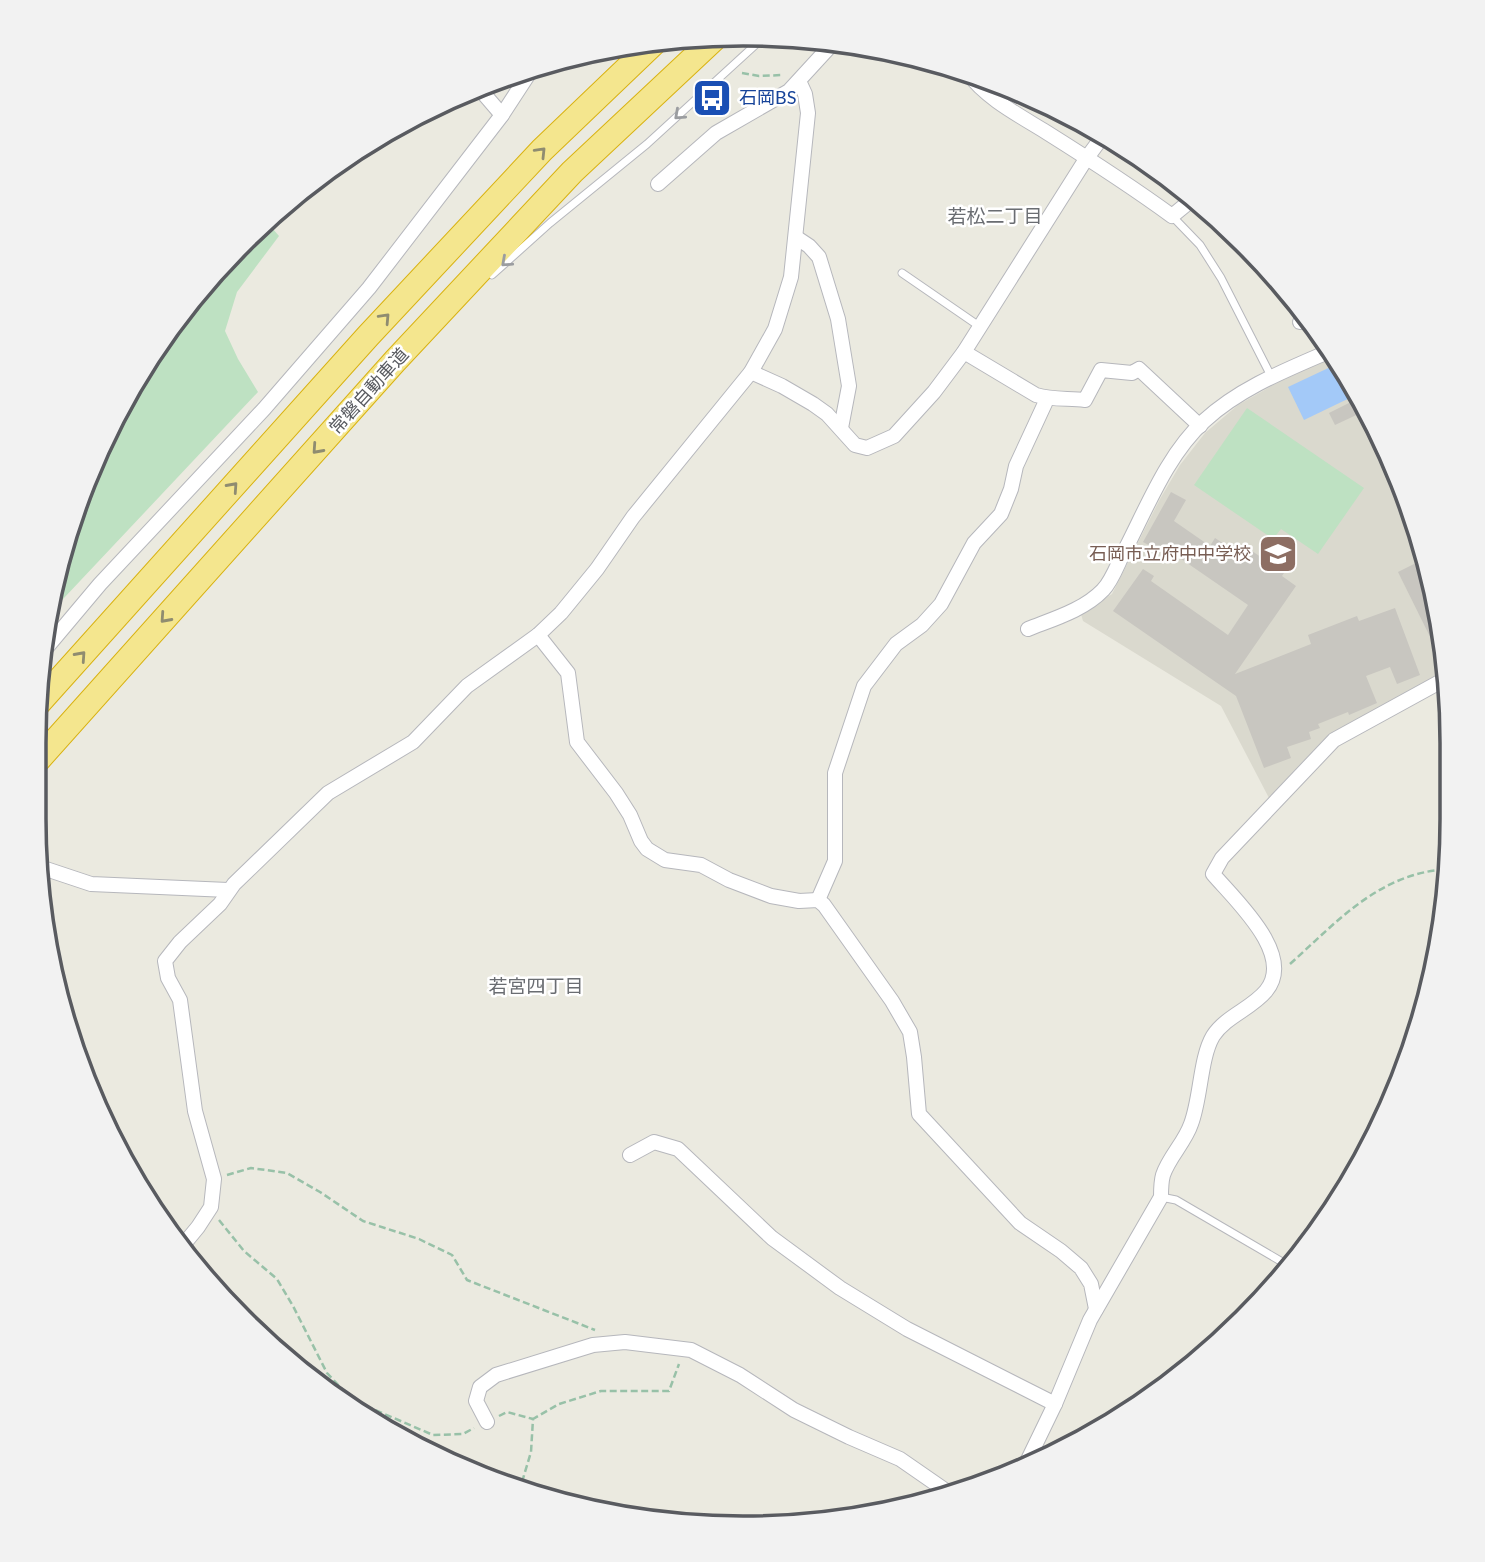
<svg xmlns="http://www.w3.org/2000/svg" width="1485" height="1562" font-family="Lato,'Noto Sans JP',sans-serif">
<rect width="100%" height="100%" fill="#ebeae0"/>
<path fill="#dad9ce" d="M1334,356L1357,388L1414,515L1446,650L1447,673L1339,730L1317,747L1269,798L1221,706L1083,621L1081,614L1112,594L1160,499L1180,465L1205,433L1238,405L1282,380Z"/>
<g fill="#bee1c2">
<path d="M265,220L279,236L237,292L225,331L238,359L258,392L48,615L58,559L107,428L180,310Z"/>
<path d="M1247,408L1364,488L1318,554L1281,529L1273,539L1194,485Z"/>
</g>
<path fill="#a3c9f8" d="M1339,363L1358,394L1304,420L1288,387Z"/>
<g fill="#c8c6c0">
<path d="M1361,397L1367,410L1335,425L1329,413Z"/>
<path d="M1171,492L1186,500L1174,521L1210,546L1215,538L1235,551L1241,546L1251,552L1252,551L1284,573L1282,576L1296,586L1235,674L1311,644L1308,635L1357,616L1359,621L1395,608L1420,675L1397,684L1390,667L1366,676L1377,703L1349,715L1348,712L1318,724L1320,728L1309,732L1311,739L1287,747L1291,758L1264,768L1236,696L1113,611L1143,569L1154,576L1151,581L1228,635L1248,605L1161,545L1158,550L1143,542Z"/>
<path d="M1424,559L1446,650V664L1444,665L1398,572Z"/>
</g>
<g fill="none" stroke-linecap="round" stroke-linejoin="round">
<g stroke="#b6b7bc" stroke-width="9">
<g id="lane">
<path d="M1172,216L1200,245L1221,278L1271,376"/>
<path d="M902,273L979,326"/>
<path d="M492,275L550,223L647,144L765,36"/>
<path d="M1161,1197L1176,1200L1289,1266"/>
</g>
</g>
<g stroke="#b6b7bc" stroke-width="16">
<g id="street">
<path d="M969,74C984,97 1022,117 1046,132C1089,159 1131,186 1172,216L1194,198"/>
<path d="M478,87L502,115"/>
<path d="M658,184L716,133L789,91L834,42"/>
<path d="M797,238L809,246L819,257L838,319L849,386L841,428"/>
<path d="M1300,322L1306,318"/>
<path d="M964,352L1036,395C1051,400 1069,398 1085,400L1101,370L1132,373L1139,369L1200,426"/>
<path d="M751,372L782,386L813,404L827,414L855,445L867,448L894,436L934,392L964,352L1086,159L1103,136"/>
<path d="M1028,629C1053,619 1084,610 1103,590C1113,580 1119,560 1126,548C1148,505 1168,454 1204,421C1240,388 1286,370 1330,351"/>
<path d="M538,635L568,673L577,742L616,793L630,815L641,841L647,849L665,860L701,865L729,880L771,896L799,901L818,900L824,905L892,1001L910,1032L914,1057L919,1114L1020,1223L1061,1251L1081,1268L1091,1284L1096,1309"/>
<path d="M42,653L100,584L264,409L369,288L502,115L534,66"/>
<path d="M43,868L91,884L228,890"/>
<path d="M818,900L835,861V773L864,686L896,644L922,625L941,604L974,543L1001,514L1011,489L1016,466L1047,399"/>
<path d="M630,1155L654,1142L678,1149L772,1238L840,1288L907,1329L1055,1404"/>
<path d="M179,1250L198,1227L211,1207L214,1179L195,1111L180,1000L168,978L165,961L180,942L220,904L234,884L328,793L413,742L467,686L538,635L561,613L597,569L633,517L751,372L775,329L791,277L808,113L805,94L799,81"/>
<path d="M487,1422L476,1401L480,1387L496,1375L593,1345L625,1342L691,1350L740,1375L794,1410L849,1437L900,1459L952,1495"/>
<path d="M1025,1466L1055,1404L1090,1320L1161,1197C1161,1190 1161,1182 1163,1175C1169,1157 1185,1142 1191,1124C1201,1098 1200,1058 1213,1036C1226,1016 1251,1009 1266,991C1296,955 1235,900 1213,874L1222,858L1334,740L1447,678"/>
</g>
</g>
<g stroke="#d9b211" stroke-width="26">
<g id="highway">
<path d="M35,707L368,336L542,150L658,39"/>
<path d="M38,760L395,361L572,172L716,37"/>
</g>
</g>
<g stroke="#98c1a8" stroke-width="2.5" stroke-dasharray="7 3.5" stroke-linecap="butt">
<path d="M742,73L759,76L783,75"/>
<path d="M1290,964C1338,921 1378,874 1447,869"/>
<path d="M227,1175L251,1168L287,1173L320,1192L363,1221L419,1239L452,1255L467,1280L595,1330"/>
<path d="M219,1220L244,1251L277,1279L293,1306L327,1373L352,1400L433,1435L463,1434L474,1428"/>
<path d="M499,1416L507,1412L533,1419"/>
<path d="M519,1492L531,1452L533,1419L559,1404L601,1391H669L679,1364"/>
</g>
<use href="#lane" stroke="#fff" stroke-width="7"/>
<use href="#street" stroke="#fff" stroke-width="14"/>
<use href="#highway" stroke="#f4e68e" stroke-width="24"/>
</g>
<defs><path id="oneway-chevron" d="M-2-3.5L2.5 0L-2 3.5" fill="none" stroke-width="1.6" stroke-linecap="round" stroke-linejoin="round" transform="scale(1.75)"/></defs>
<g stroke="#9b9da0">
<use href="#oneway-chevron" transform="translate(679 115) rotate(138)"/>
<use href="#oneway-chevron" transform="translate(506 262) rotate(138)"/>
</g>
<g stroke="#8f8c70">
<use href="#oneway-chevron" transform="translate(541 152) rotate(-46)"/>
<use href="#oneway-chevron" transform="translate(385 318) rotate(-47)"/>
<use href="#oneway-chevron" transform="translate(317 449) rotate(132)"/>
<use href="#oneway-chevron" transform="translate(233 487) rotate(-48)"/>
<use href="#oneway-chevron" transform="translate(165 618) rotate(132)"/>
<use href="#oneway-chevron" transform="translate(81 656) rotate(-48)"/>
</g>
<defs>
<g id="bus-square" transform="scale(2.0125)"><rect x="-9" y="-9" width="18" height="18" rx="4" fill="#1a4fb4" stroke="#fff"/><path d="M-5-6H5V4H4V6H2V4H-2V6H-4V4H-5ZM-3.5-4V0h7V-4ZM-3.5 1.2v1.5H-2V1.2ZM2 1.2v1.5H3.5V1.2Z" fill="#fff"/></g>
<g id="school-square" transform="scale(2.0125)"><rect x="-9" y="-9" width="18" height="18" rx="4" fill="#8d6e63" stroke="#fff"/><path d="M0-5L7-2L0 1L-7-2ZM-4 1L0 2.5L4 1V4Q0 6-4 4Z" fill="#fff"/></g>
</defs>
<g fill-rule="evenodd">
<use href="#bus-square" x="712" y="98"/>
<use href="#school-square" x="1278" y="554"/>
</g>
<g text-anchor="middle" stroke-width="5" stroke-linejoin="round" paint-order="stroke">
<g font-size="18" fill="#164399" stroke="#fff" text-anchor="start">
<text x="739" y="104">石岡BS</text>
</g>
<g font-size="18" fill="#595b60" stroke="#fff">
<text transform="translate(369 391) rotate(-48)" y="6">常磐自動車道</text>
</g>
<g font-size="18" fill="#785e54" stroke="#fff" text-anchor="end">
<text x="1251" y="560">石岡市立府中中学校</text>
</g>
<g font-size="19" fill="#6a6d72" stroke="#fff">
<text x="995" y="223">若松二丁目</text>
<text x="536" y="993">若宮四丁目</text>
</g>
</g>
<path d="M0 0H1485V1562H0ZM743 46H743A697 697 0 0 1 1440 743V819A697 697 0 0 1 743 1516H743A697 697 0 0 1 46 819V743A697 697 0 0 1 743 46Z" fill="#f2f2f2" fill-rule="evenodd"/>
<path fill="none" stroke="#595b60" stroke-width="3.5" d="M743 46H743A697 697 0 0 1 1440 743V819A697 697 0 0 1 743 1516H743A697 697 0 0 1 46 819V743A697 697 0 0 1 743 46Z"/>
</svg>
